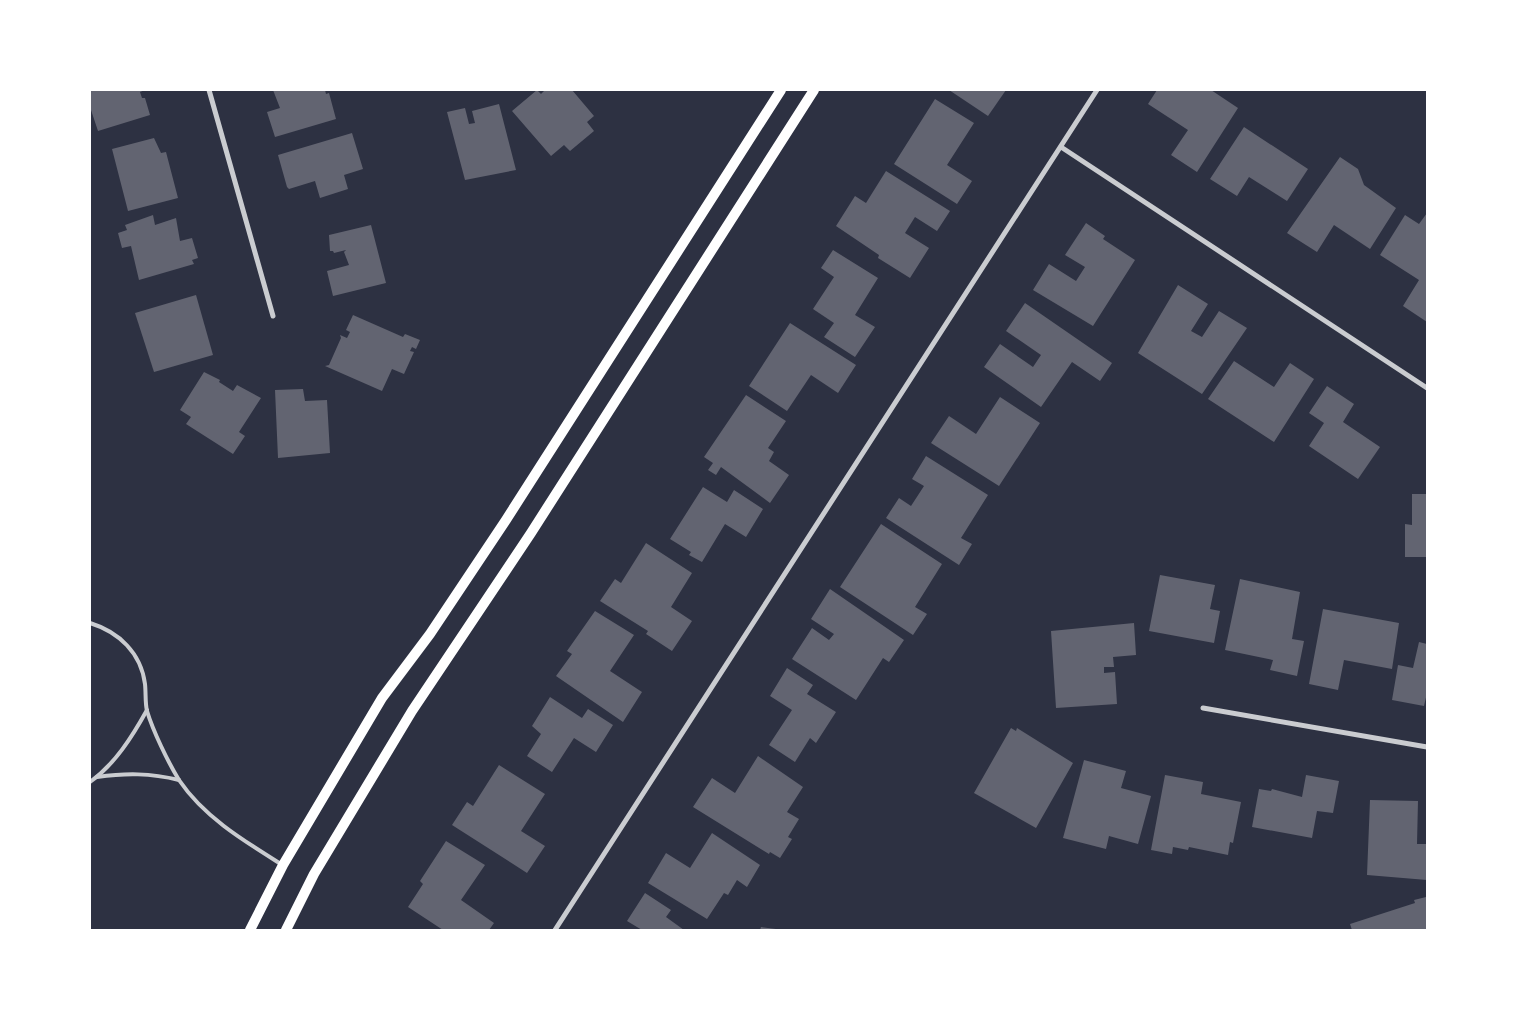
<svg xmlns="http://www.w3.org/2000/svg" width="1517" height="1020" font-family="Raleway,sans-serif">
<rect width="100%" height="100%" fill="#2d3142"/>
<g fill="#626471">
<path d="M90,90H145L140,92L142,98H145L150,115L98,131L90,107Z"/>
<path d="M273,90H325L326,94L329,93L336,119L275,137L267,112L280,108Z"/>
<path d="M537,90L541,94L545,90H572L594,116L587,122L594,131L570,151L564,145L551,156L512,111Z"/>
<path d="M949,90H1006L988,116Z"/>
<path d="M1157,90H1211L1238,108L1197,172L1171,155L1188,130L1148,104Z"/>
<path d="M935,99L974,123L947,165L972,181L957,204L894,164Z"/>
<path d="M499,104L516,170L465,180L447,112L465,108L469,124L475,123L472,111Z"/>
<path d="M1244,127L1308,169L1287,201L1249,177L1237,196L1210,179Z"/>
<path d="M352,133L363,169L344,175L348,189L320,198L315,181L289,189L287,187L278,155Z"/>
<path d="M154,138L161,153L166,152L178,198L128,211L112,149Z"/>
<path d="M1340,157L1358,169L1364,185L1396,208L1370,249L1334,225L1317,252L1287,233Z"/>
<path d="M886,171L950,211L937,231L915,217L905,233L929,248L910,278L878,258L879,255L836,226L855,196L866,203Z"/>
<path d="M1427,213V322L1403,306L1419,280L1380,255L1405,215L1419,224Z"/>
<path d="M153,215L155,225L176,218L180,241L192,238L198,258L192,260L194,264L139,280L131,246L122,248L118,233L127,230L125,225Z"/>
<path d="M1086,223L1105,236L1103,239L1135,260L1093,326L1033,290L1049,264L1076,281L1085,267L1065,255Z"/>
<path d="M371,225L386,283L333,296L327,271L349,265L344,252L346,250L334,253L333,251H330L329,235Z"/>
<path d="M833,250L878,278L855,315L875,327L855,357L824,337L834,323L813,309L834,277L821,268Z"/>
<path d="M1178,285L1208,304L1191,331L1202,337L1219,311L1247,328L1202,394L1138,353Z"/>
<path d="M196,295L213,355L154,372L135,313Z"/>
<path d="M1025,303L1112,363L1100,381L1072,362L1041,407L984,367L1000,344L1033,367L1041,355L1006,331Z"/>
<path d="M353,315L403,337L405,334L420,340L416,349L412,347L410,351L414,352L404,374L392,369L382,391L325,366L329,365L341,338L340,335L347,338L350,332L346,330Z"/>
<path d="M790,323L856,365L838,393L811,375L787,411L749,386Z"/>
<path d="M1234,361L1274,387L1290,363L1314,379L1274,442L1208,399Z"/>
<path d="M204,372L220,380L219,382L233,391L237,385L261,398L239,432L245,436L233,454L186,424L191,417L180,410Z"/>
<path d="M1327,386L1354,404L1343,422L1380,447L1358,479L1309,446L1324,423L1309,413Z"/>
<path d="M303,389L305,401L327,400L330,453L278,458L275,390Z"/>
<path d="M746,395L786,421L768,448L774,452L769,461L789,475L770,503L721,467L716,475L708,470L713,463L704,457Z"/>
<path d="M1000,397L1040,423L999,486L931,443L949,416L976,434Z"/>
<path d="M926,456L988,495L961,538L972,544L959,565L886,518L899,498L911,506L924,486L912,479Z"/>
<path d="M703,487L727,502L734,490L763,509L746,537L725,524L702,562L689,555L691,552L670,539Z"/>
<path d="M1412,494H1427V557H1405V524L1412,525Z"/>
<path d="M881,524L942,564L915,607L927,614L913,635L840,587Z"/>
<path d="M646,543L692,573L671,607L692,621L672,651L646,634L648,631L600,601L615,579L621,583Z"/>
<path d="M1160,575L1215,585L1210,609L1220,611L1214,643L1149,631Z"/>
<path d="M1240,579L1300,592L1292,639L1304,641L1297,676L1270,670L1273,660L1225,650Z"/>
<path d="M830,589L904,640L889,662L883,658L856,700L792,659L812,628L829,640L834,634L811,619Z"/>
<path d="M1323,609L1399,623L1392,669L1344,660L1338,690L1309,684Z"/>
<path d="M595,611L634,635L610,671L642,692L623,722L556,676L572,654L567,651Z"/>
<path d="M1134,623L1136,655L1113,657L1114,667H1104V673L1115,672L1117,704L1056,708L1051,631Z"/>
<path d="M1419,642L1427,644V693L1424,706L1392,700L1398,665L1413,668Z"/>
<path d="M787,668L813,685L807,694L836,712L816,743L810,738L795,762L769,745L792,710L770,696Z"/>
<path d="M550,697L582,718L588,709L613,725L596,752L574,738L552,772L527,756L541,734L532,726Z"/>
<path d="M1011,728L1016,731L1017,728L1073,763L1036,828L974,793Z"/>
<path d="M758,756L803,787L787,812L799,819L788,837L792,839L780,858L770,852L769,854L693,807L712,778L735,793Z"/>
<path d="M1084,760L1126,771L1121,788L1151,796L1138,844L1109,836L1106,849L1063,838Z"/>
<path d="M499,765L545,794L521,831L545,846L527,873L452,825L467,802L473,806Z"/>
<path d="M1165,775L1203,782L1201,794L1241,802L1233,843L1230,842L1228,855L1189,847L1188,850L1173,847L1172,854L1151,850Z"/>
<path d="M1306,775L1339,781L1333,813L1317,811L1312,838L1252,827L1259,789L1271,791L1272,789L1302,797Z"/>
<path d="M1370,800L1418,801L1417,844H1427V880L1367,875Z"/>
<path d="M712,833L760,865L747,887L737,880L728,895L724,893L707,919L648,883L666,853L690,868Z"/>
<path d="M446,841L485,865L461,900L494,923L489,930H443L408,907L423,884L420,881Z"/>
<path d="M645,893L671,910L666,917L684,930H642L627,921Z"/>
<path d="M1426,897L1427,930H1352L1350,924L1415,903L1414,900Z"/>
<path d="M761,927L776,929L775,930H760Z"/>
</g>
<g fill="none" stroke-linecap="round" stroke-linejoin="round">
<g stroke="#caccd0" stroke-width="4">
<path d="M90,623C119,632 141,653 145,684C146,693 145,703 147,711C153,731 168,762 179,780C204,817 244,841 281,864"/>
<path d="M97,777C126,773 150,773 179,780"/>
<path d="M90,782C115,764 132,737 147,710"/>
</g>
<g stroke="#caccd0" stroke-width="5">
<path d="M209,90L273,316"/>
<path d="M1061,147L1427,388"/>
<path d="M1203,708L1427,747"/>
<path d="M555,930L1097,90"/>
</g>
<g stroke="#fff" stroke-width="10">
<path d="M250,930L283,865L382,698L430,634L506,520L781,90"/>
<path d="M286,930L314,874L412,711L531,533L814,90"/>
</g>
</g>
<rect width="1517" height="1020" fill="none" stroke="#ffffff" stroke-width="182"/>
</svg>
